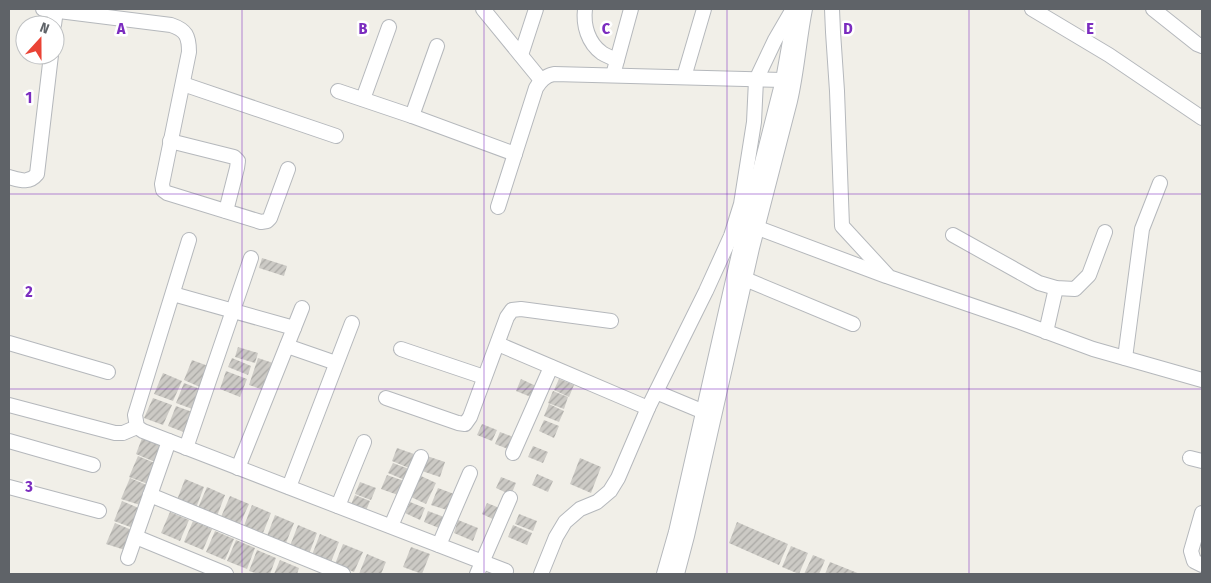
<svg xmlns="http://www.w3.org/2000/svg" width="1211" height="583" font-family="'Fira Sans Condensed',sans-serif">
<defs>
<pattern id="building-hatch" width="6" height="6" patternUnits="userSpaceOnUse" patternTransform="scale(1.25)"><rect width="6" height="6" fill="#cccac5"/><path d="M-1 1l2-2M0 6l6-6M5 7l2-2" fill="none" stroke="#a9a8a4"/></pattern>
</defs>
<rect width="100%" height="100%" fill="#f1efe8"/>
<g fill="url(#building-hatch)">
<path d="M262,258L287,266L284,276L259,268Z"/>
<path d="M238,347L258,353L255,363L235,357Z"/>
<path d="M232,358L251,366L248,375L228,367Z"/>
<path d="M258,358L273,363L264,390L249,385Z"/>
<path d="M192,360L211,367L202,388L184,380Z"/>
<path d="M226,371L247,379L240,397L220,389Z"/>
<path d="M163,373L182,381L173,401L154,394Z"/>
<path d="M521,379L536,386L531,397L516,391Z"/>
<path d="M559,379L574,385L569,397L554,390Z"/>
<path d="M184,383L203,390L195,410L176,403Z"/>
<path d="M553,391L568,397L564,409L548,403Z"/>
<path d="M153,398L172,405L163,425L144,418Z"/>
<path d="M549,404L564,411L559,422L544,416Z"/>
<path d="M176,406L195,413L186,433L168,426Z"/>
<path d="M544,420L559,426L554,438L539,431Z"/>
<path d="M482,424L497,430L492,441L477,435Z"/>
<path d="M500,432L516,438L511,450L495,444Z"/>
<path d="M144,433L164,441L155,462L136,454Z"/>
<path d="M533,446L548,452L543,463L528,457Z"/>
<path d="M397,448L414,454L409,468L392,461Z"/>
<path d="M138,456L157,464L148,484L129,477Z"/>
<path d="M427,456L445,462L440,477L422,471Z"/>
<path d="M580,458L601,467L591,493L570,484Z"/>
<path d="M393,463L409,469L405,480L388,473Z"/>
<path d="M537,474L553,481L548,492L532,485Z"/>
<path d="M387,475L404,481L398,495L381,489Z"/>
<path d="M421,476L436,483L426,504L411,497Z"/>
<path d="M501,477L516,483L511,495L496,488Z"/>
<path d="M130,478L149,486L140,505L121,499Z"/>
<path d="M185,479L204,487L196,508L177,500Z"/>
<path d="M360,482L376,488L371,500L355,494Z"/>
<path d="M207,487L225,495L217,516L198,508Z"/>
<path d="M438,488L454,494L447,510L431,505Z"/>
<path d="M355,495L370,501L365,513L350,507Z"/>
<path d="M230,496L249,504L240,524L221,517Z"/>
<path d="M122,501L141,509L133,528L114,521Z"/>
<path d="M410,502L425,508L420,520L405,513Z"/>
<path d="M487,503L502,509L497,521L482,514Z"/>
<path d="M252,505L271,513L263,533L244,526Z"/>
<path d="M428,511L444,517L439,528L424,522Z"/>
<path d="M170,512L189,520L180,541L161,533Z"/>
<path d="M519,514L537,521L533,531L515,524Z"/>
<path d="M275,515L294,523L286,543L267,536Z"/>
<path d="M458,520L478,528L473,541L454,533Z"/>
<path d="M193,521L212,529L203,550L184,542Z"/>
<path d="M737,522L788,544L779,565L729,543Z"/>
<path d="M115,523L134,531L125,550L106,544Z"/>
<path d="M298,525L317,533L309,554L290,546Z"/>
<path d="M513,525L532,533L527,545L508,537Z"/>
<path d="M215,531L234,539L225,560L206,552Z"/>
<path d="M320,534L339,542L331,562L312,555Z"/>
<path d="M236,540L255,548L247,569L227,561Z"/>
<path d="M343,544L363,552L354,572L335,564Z"/>
<path d="M791,546L808,553L799,574L782,567Z"/>
<path d="M411,547L430,554L422,574L403,567Z"/>
<path d="M257,550L276,558L270,574H258L249,571Z"/>
<path d="M367,554L386,562L381,574H359Z"/>
<path d="M813,555L825,560L819,574H804Z"/>
<path d="M280,560L299,568L297,574H274Z"/>
<path d="M830,562L860,574H825Z"/>
</g>
<g fill="none" stroke-linecap="round" stroke-linejoin="round">
<g stroke="#b5b8bc" stroke-width="16">
<g id="minor">
<path d="M43,9L171,25C186,30 189,36 189,52L162,184L163,190L167,193L261,222L267,221L270,218L288,169"/>
<path d="M483,9L541,80"/>
<path d="M585,9C583,25 588,43 602,53C607,56 612,58 617,60"/>
<path d="M832,9L833,32L837,91L842,226L889,277L1020,322L1093,349L1202,380"/>
<path d="M1032,9L1109,55L1202,118"/>
<path d="M1153,9L1197,44L1202,46"/>
<path d="M54,25L56,10"/>
<path d="M521,55L536,9"/>
<path d="M613,75L631,9"/>
<path d="M684,77L704,9"/>
<path d="M183,84L336,136"/>
<path d="M338,91L412,116L515,154"/>
<path d="M363,99L389,27"/>
<path d="M412,116L437,46"/>
<path d="M170,141L234,157L238,161L237,168L226,211"/>
<path d="M9,177C20,180 29,184 37,174L51,55"/>
<path d="M498,207L536,88C541,80 545,76 554,74L783,80"/>
<path d="M758,228L886,276"/>
<path d="M953,235L1039,283L1056,288L1075,289L1089,275L1105,232"/>
<path d="M189,240L135,415L137,427L143,431L506,571"/>
<path d="M745,279L853,324"/>
<path d="M173,294L294,328"/>
<path d="M1046,332L1056,288"/>
<path d="M9,343L108,372"/>
<path d="M498,344L648,408"/>
<path d="M287,346L336,363"/>
<path d="M401,349L484,377"/>
<path d="M1125,358L1142,229L1160,183"/>
<path d="M656,392L704,412"/>
<path d="M386,398L458,423L465,424L470,417L507,317L512,310L521,309L611,321"/>
<path d="M9,405L115,433H123L137,427"/>
<path d="M9,441L93,465"/>
<path d="M186,448L251,258"/>
<path d="M513,453L551,367"/>
<path d="M1190,458L1202,461"/>
<path d="M238,468L302,308"/>
<path d="M9,487L99,511"/>
<path d="M289,487L352,323"/>
<path d="M150,495L343,574"/>
<path d="M338,506L364,442"/>
<path d="M1202,513L1191,551L1194,561L1202,565"/>
<path d="M391,526L421,457"/>
<path d="M136,537L226,574"/>
<path d="M439,545L470,473"/>
<path d="M128,558L169,441"/>
<path d="M477,574L510,498"/>
<path d="M541,574L556,537L565,522L580,509L597,502L610,491L618,478L648,408L706,291L731,236L741,204L754,122L756,80L775,40L793,9"/>
<path d="M664,574L676,532L741,245L783,80L795,13"/>
<path d="M677,574L687,536L752,248L790,101C797,71 799,39 805,9"/>
</g>
</g>
<use href="#minor" stroke="#fff" stroke-width="14"/>
</g>
<path fill="none" stroke="#7b2cbf" stroke-width="1" stroke-opacity="0.55" d="M242,9V574M484,9V574M727,9V574M969,9V574M9,194H1202M9,389H1202"/>
<g font-size="16" text-anchor="middle" font-weight="bold" fill="#7b2cbf" stroke="#fff" stroke-width="5" stroke-linejoin="round" paint-order="stroke">
<text x="121" y="34">A</text>
<text x="363" y="34">B</text>
<text x="606" y="34">C</text>
<text x="848" y="34">D</text>
<text x="1090" y="34">E</text>
<text x="29" y="103">1</text>
<text x="29" y="297">2</text>
<text x="29" y="492">3</text>
</g>
<rect width="1211" height="583" fill="none" stroke="#5f6368" stroke-width="20"/>
<g transform="translate(40 40) rotate(21)"><circle r="24" fill="#ffffff" stroke="#bfc1c3"/>
<path d="M0-4L9 19L0 12L-9 19Z" fill="#ea4335"/>
<text y="-8" font-size="14" font-weight="bold" text-anchor="middle" fill="#5f6368">N</text>
</g>
</svg>
